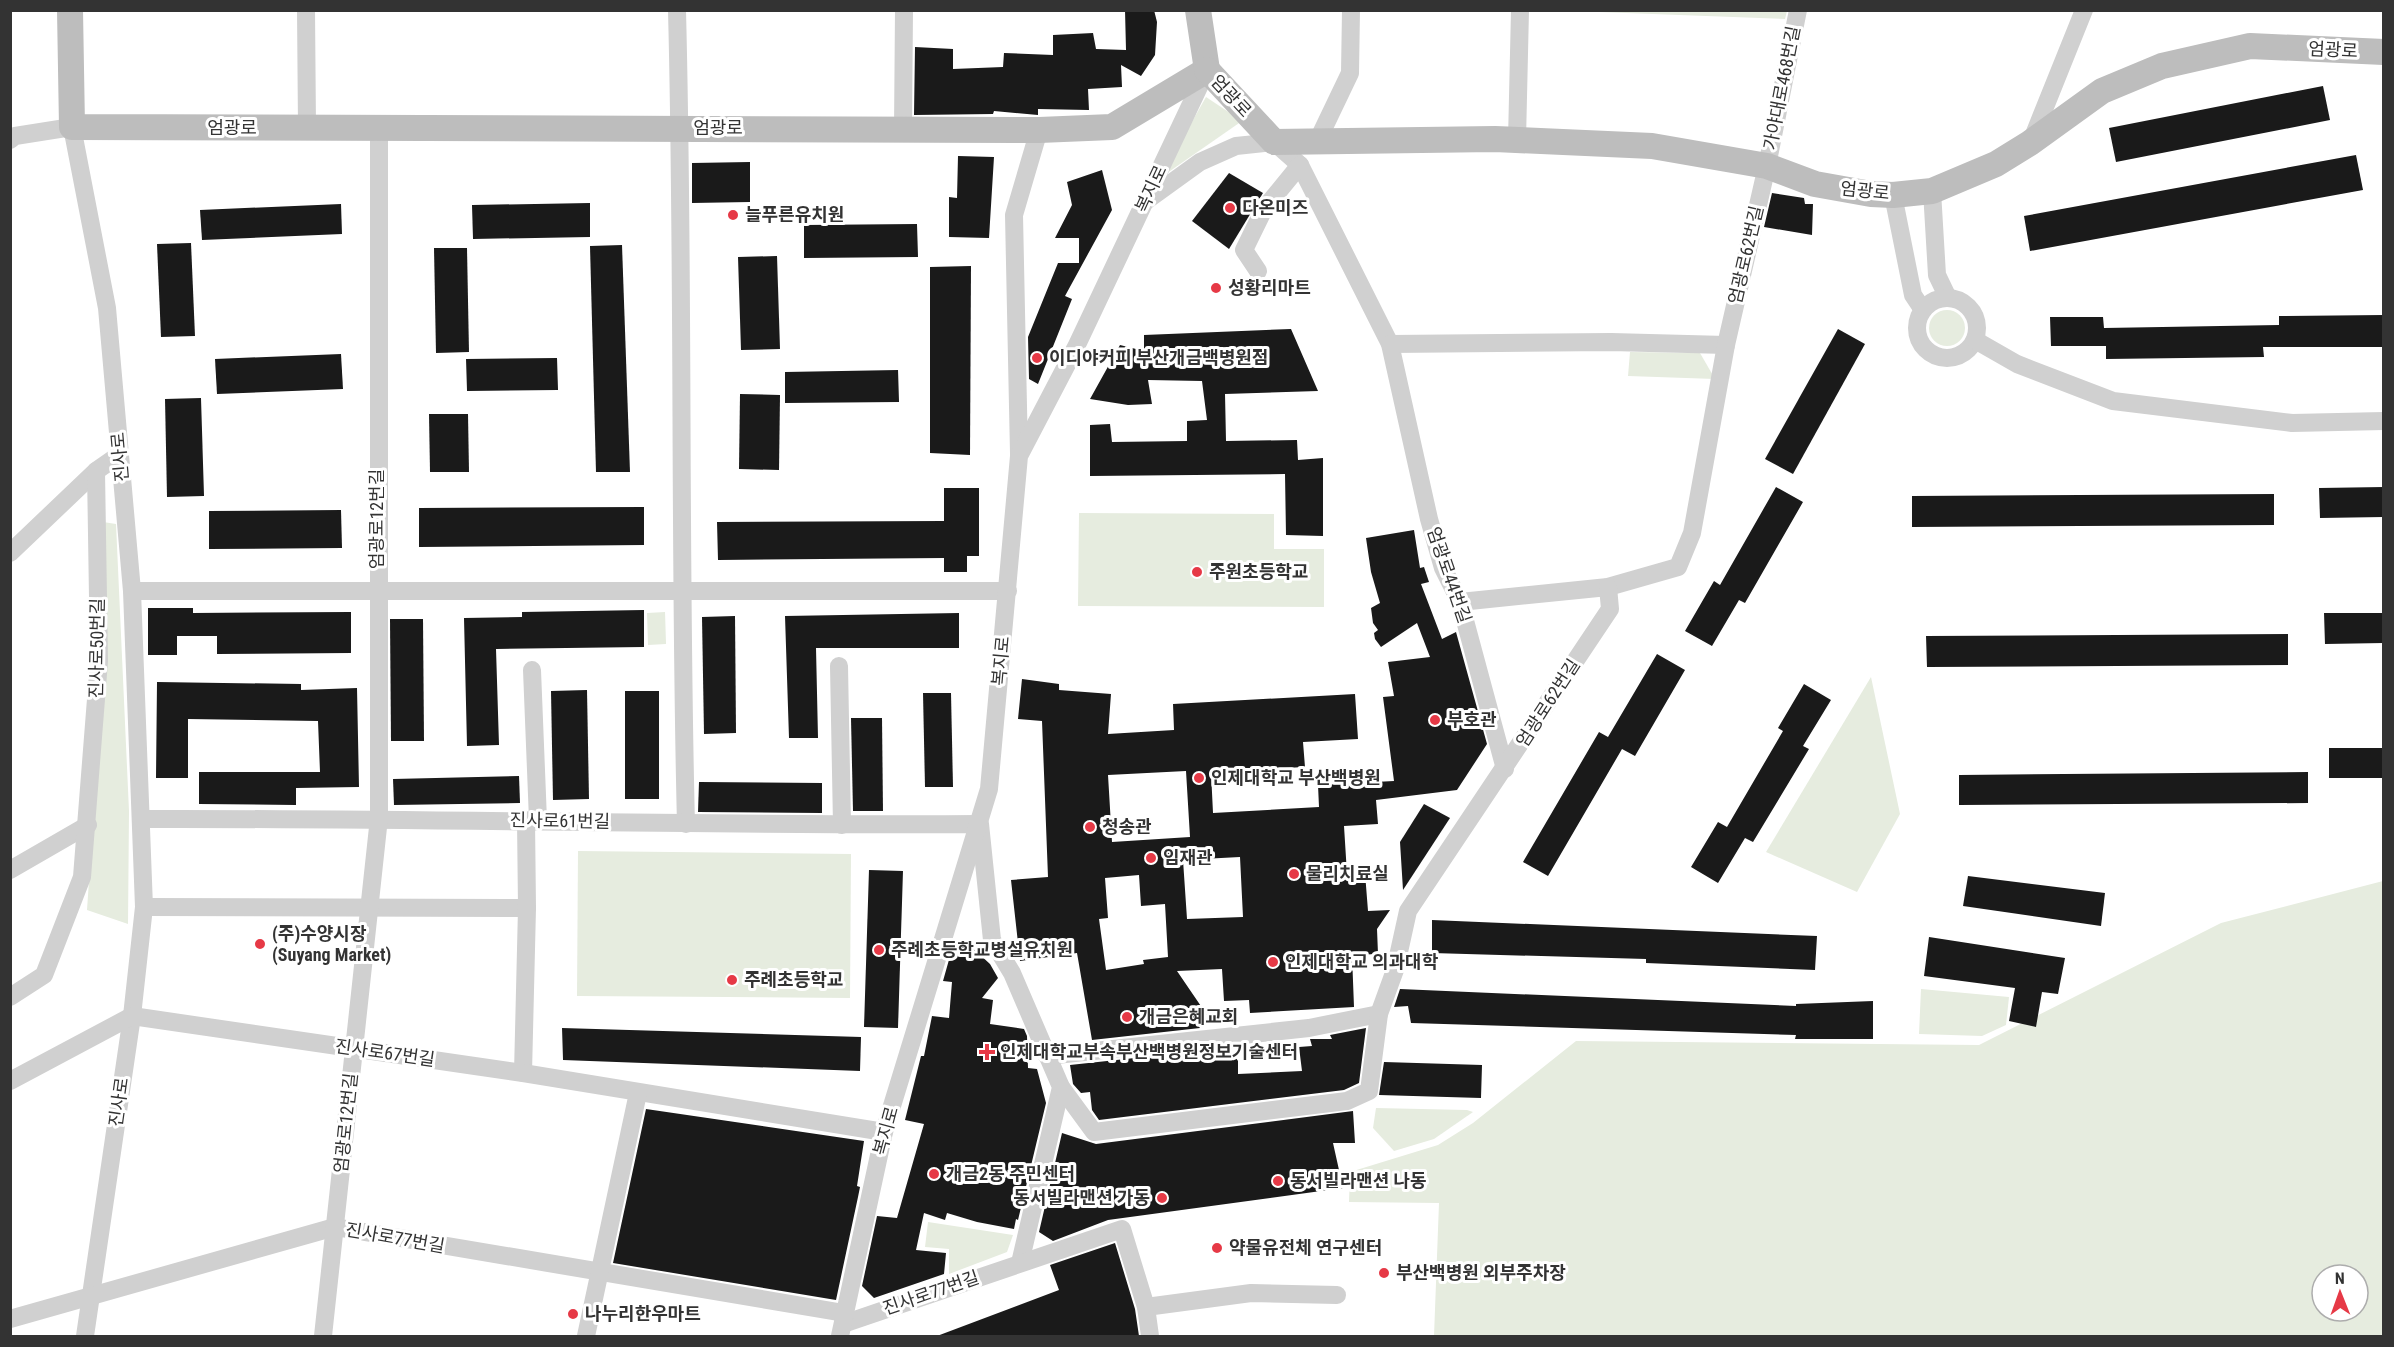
<svg xmlns="http://www.w3.org/2000/svg" width="2394" height="1347" font-family="'Roboto Condensed','Noto Sans KR',sans-serif">
<rect width="100%" height="100%" fill="#fff"/>
<g fill="#e6ecdf" fill-rule="evenodd">
<path d="M1572,11L1787,10V11L1785,19Z"/>
<path d="M1206,97L1242,121L1160,178Z"/>
<circle cx="1947" cy="328" r="18"/>
<path d="M1630,352L1700,353L1715,379L1628,376Z"/>
<path d="M1079,513L1274,514V549H1324V607L1078,606Z"/>
<path d="M103,522L116,524L129,811L128,924L87,910L104,662Z"/>
<path d="M665,612L666,644L648,645L647,613Z"/>
<path d="M1871,677L1900,814L1857,892L1766,852Z"/>
<path d="M578,851L851,854L850,998L577,996Z"/>
<path d="M2383,881V1336H1434L1439,1203L1349,1202L1350,1172L1438,1145L1473,1123L1576,1041L1979,1045L2221,923ZM2322,1275H2358V1311H2322Z"/>
<path d="M1921,989L2009,997L2006,1025L1982,1036L1919,1034Z"/>
<path d="M1376,1108L1467,1110L1473,1112L1434,1139L1394,1151L1373,1128Z"/>
<path d="M928,1222L1013,1235L1007,1252L949,1274V1249L925,1247Z"/>
</g>
<g fill="#1a1a1a" fill-rule="evenodd">
<path d="M1125,10H1154L1157,22L1155,55L1141,76L1121,65L1122,87L1088,89L1089,110L1038,109V115L994,111L993,114L914,115L915,47L953,49V69L1003,67L1004,53L1053,55V35L1093,33L1096,49L1126,50Z"/>
<path d="M2323,86L2330,120L2116,162L2109,128Z"/>
<path d="M2356,155L2363,190L2030,251L2024,216Z"/>
<path d="M958,156L994,157L989,238L949,237V197L957,198Z"/>
<path d="M750,162V202L692,203V163Z"/>
<path d="M1102,170L1112,210L1065,296L1072,299L1038,384L1029,379L1028,337L1058,263H1079V238H1055L1072,205L1067,182Z"/>
<path d="M1229,173L1263,193L1229,249L1192,221Z"/>
<path d="M1772,193L1804,198L1805,204H1813L1812,235L1764,227Z"/>
<path d="M590,203V237L473,239L472,205Z"/>
<path d="M341,204L342,234L202,240L200,210Z"/>
<path d="M917,224L918,257L804,258V225Z"/>
<path d="M191,243L195,336L161,337L157,244Z"/>
<path d="M622,245L630,472H596L590,246Z"/>
<path d="M434,248H467L469,352L436,353Z"/>
<path d="M777,256L780,349L741,350L738,257Z"/>
<path d="M971,266L970,455L930,453V267Z"/>
<path d="M2384,315V347H2263L2264,357L2106,359V346H2051L2050,317H2103L2104,328L2279,325V316Z"/>
<path d="M1291,329L1318,391L1225,394L1226,441L1297,440L1298,460L1323,458V536L1286,535L1285,474L1090,476V425L1110,424L1112,442L1187,441V421L1207,420L1202,381L1148,380L1152,404L1128,405L1090,399L1120,345L1144,351V335Z"/>
<path d="M1838,329L1865,344L1793,474L1765,459Z"/>
<path d="M341,354L343,389L217,394L215,359Z"/>
<path d="M557,358L558,390L467,391L466,359Z"/>
<path d="M898,370L899,402L785,403V372Z"/>
<path d="M740,394L780,395L779,470L739,469Z"/>
<path d="M201,398L204,496L167,497L165,399Z"/>
<path d="M429,414H468L469,472H430Z"/>
<path d="M1776,487L1803,502L1745,603L1739,600L1712,646L1685,631L1714,581L1720,585Z"/>
<path d="M2384,487V517L2320,518L2319,488Z"/>
<path d="M944,488H979V556H967V572H944V558L718,560L717,522L944,521Z"/>
<path d="M2274,494V525L1912,527V496Z"/>
<path d="M644,507V545L419,547V508Z"/>
<path d="M341,510L342,548L209,549V511Z"/>
<path d="M1414,530L1420,568L1424,567L1429,582L1421,584L1442,639L1456,632L1487,744L1457,790L1376,800L1378,824L1344,826L1347,874L1365,873L1368,911L1390,910L1377,929L1378,954L1352,955L1354,1007L1250,1013L1249,1000L1224,1001L1222,969L1177,971L1207,1015H1200V1028L1092,1040L1077,953L1020,961L1011,880L1048,877L1042,721L1018,719L1022,679L1059,684V690L1111,694L1108,734L1174,730L1173,704L1355,694L1358,739L1303,742L1305,767L1211,772L1213,813L1319,807L1318,785L1394,781L1383,697L1394,696L1388,662L1430,657L1417,623L1381,647L1375,639L1374,633L1378,630L1373,623L1371,608L1380,603L1371,572L1366,538ZM1186,771L1190,837L1112,842L1108,775ZM1240,857L1243,917L1187,919L1183,860ZM1139,875L1141,906L1165,904L1168,957L1143,960L1144,964L1106,970L1099,919L1108,918L1105,878Z"/>
<path d="M148,608H193V613L351,612V653L217,654V636H177V655H148Z"/>
<path d="M644,610V647L496,649L499,745L467,746L464,618L522,617V612Z"/>
<path d="M959,613V648H816L818,738H789L785,616Z"/>
<path d="M2324,613H2384V643L2325,644Z"/>
<path d="M735,616L736,733L704,734L702,617Z"/>
<path d="M390,619H423L424,741H391Z"/>
<path d="M2288,634V665L1927,667L1926,636Z"/>
<path d="M1657,654L1685,670L1635,756L1622,749L1548,876L1523,862L1599,732L1608,737Z"/>
<path d="M157,682L301,684V690L357,688L359,787L296,788V805L199,804V772H320L318,721L188,719V778H156Z"/>
<path d="M1804,684L1831,700L1803,746L1809,749L1753,842L1745,838L1718,883L1691,867L1718,822L1727,827L1783,731L1778,728Z"/>
<path d="M587,690L589,799L553,800L551,691Z"/>
<rect x="625" y="691" width="34" height="108"/>
<path d="M923,693H951L953,787H925Z"/>
<path d="M851,718H882L883,811H853Z"/>
<rect x="2329" y="748" width="55" height="30"/>
<path d="M2308,772V803L1959,805V775Z"/>
<path d="M519,776L520,803L394,805L393,779Z"/>
<path d="M699,782L822,783V813L698,812Z"/>
<path d="M1424,804L1450,818L1403,890L1400,842Z"/>
<path d="M869,870L903,871L898,1028L864,1027Z"/>
<path d="M1968,876L2105,893L2101,926L1963,906Z"/>
<path d="M1432,920L1817,936L1815,970L1646,963V959L1432,953Z"/>
<path d="M1929,937L2065,958L2058,994L2042,992L2036,1027L2009,1021L2015,988L1924,976Z"/>
<path d="M954,942H966L990,964L998,978L982,998L993,1000L990,1024L1024,1029L1027,1036L1028,1068L1037,1069L1046,1103L1018,1220L1016,1219L1014,1229L977,1222L947,1213L945,1220L924,1213L916,1250L946,1253L944,1274L874,1298L862,1286L877,1216L897,1218L924,1124L905,1120L921,1056H924L932,1016L949,1018L952,982L943,981Z"/>
<path d="M1400,989L1796,1006V1004L1873,1001V1039H1795L1796,1035L1411,1023L1408,1006L1394,1007Z"/>
<path d="M562,1028L861,1037L860,1071L563,1060Z"/>
<path d="M1366,1028L1359,1083L1344,1090L1099,1120L1092,1110L1090,1092L1081,1093L1073,1084L1070,1065L1209,1050L1210,1055H1234L1238,1061V1074L1302,1071L1299,1047L1312,1046L1310,1039H1332L1330,1035Z"/>
<path d="M1384,1062L1482,1065L1481,1098L1379,1095Z"/>
<path d="M646,1109L864,1141L857,1186L860,1187L858,1197L836,1300L613,1263Z"/>
<path d="M1353,1111L1355,1143H1333L1343,1188L1108,1220L1053,1241L1039,1232L1062,1133L1096,1144Z"/>
<path d="M1115,1243L1135,1309L1139,1336H937L1059,1290L1050,1265Z"/>
</g>
<g fill="none" stroke-linecap="round" stroke-linejoin="round">
<g stroke="#d0d0d0" stroke-width="18">
<path d="M306,10L307,128"/>
<path d="M677,10C684,281 679,553 686,824"/>
<path d="M903,129L904,10"/>
<path d="M10,140L15,136L72,127L107,308L132,591L144,907L132,1016L85,1336"/>
<path d="M1517,140L1520,10"/>
<path d="M1317,142L1350,73L1351,10"/>
<path d="M2031,142L2084,10"/>
<path d="M1932,191L1937,275L1948,298"/>
<path d="M1893,195L1913,295L1923,310"/>
<path d="M1146,201L1200,162L1236,146L1274,142L1300,165L1390,344L1429,519L1443,568L1460,602L1505,769"/>
<path d="M1258,271L1244,250L1264,209L1300,165"/>
<circle cx="1947" cy="328" r="30"/>
<path d="M1975,340L2017,364L2113,401L2292,423L2384,421"/>
<path d="M1390,344L1611,342L1726,345"/>
<path d="M1019,454L1014,215L1039,130"/>
<path d="M10,553L96,471L119,455"/>
<path d="M132,591H1008"/>
<path d="M1460,602L1608,587L1678,567L1692,533L1726,345L1767,166L1798,10"/>
<path d="M839,666L842,825"/>
<path d="M532,670L538,820"/>
<path d="M141,819C421,818 700,826 980,824L992,940L1012,973L1061,1087L1020,1263"/>
<path d="M10,870L88,825"/>
<path d="M144,907L527,908"/>
<path d="M10,997L44,975L82,877L99,661L96,471"/>
<path d="M1047,1056L1309,1028L1379,1014"/>
<path d="M523,1073L527,908L526,820"/>
<path d="M10,1081L132,1016L523,1073L884,1132"/>
<path d="M1061,1087L1094,1132L1347,1101L1369,1091L1379,1014L1395,970L1408,911L1610,609L1608,587"/>
<path d="M1146,1307L1251,1293L1337,1295"/>
<path d="M10,1319L335,1227L844,1313"/>
<path d="M843,1324L1122,1229L1146,1307L1150,1336"/>
<path d="M323,1336L379,818V128"/>
<path d="M586,1336L638,1093"/>
<path d="M840,1336L884,1132L989,789L1019,456L1076,347L1207,70"/>
</g>
<g stroke="#bdbdbd" stroke-width="26">
<path d="M70,10L72,127L1039,130L1112,127L1207,70"/>
<path d="M1198,10L1207,70"/>
<path d="M1207,70L1274,142L1495,139L1652,146L1767,166L1815,184L1871,194L1893,195L1932,191L1996,164L2030,143L2102,91L2162,66L2250,46L2384,52"/>
</g>
</g>
<g fill="#e63946" stroke="#fff" stroke-width="2">
<circle cx="1230" cy="208" r="6"/>
<circle cx="733" cy="215" r="6"/>
<circle cx="1216" cy="288" r="6"/>
<circle cx="1037" cy="358" r="6"/>
<circle cx="1197" cy="572" r="6"/>
<circle cx="1435" cy="720" r="6"/>
<circle cx="1199" cy="778" r="6"/>
<circle cx="1090" cy="827" r="6"/>
<circle cx="1151" cy="858" r="6"/>
<circle cx="1294" cy="874" r="6"/>
<circle cx="260" cy="944" r="6"/>
<circle cx="879" cy="950" r="6"/>
<circle cx="1273" cy="962" r="6"/>
<circle cx="732" cy="980" r="6"/>
<circle cx="1127" cy="1017" r="6"/>
<path d="M984 1043h6v6h6v6h-6v6h-6v-6h-6v-6h6z"/>
<circle cx="934" cy="1174" r="6"/>
<circle cx="1278" cy="1181" r="6"/>
<circle cx="1162" cy="1198" r="6"/>
<circle cx="1217" cy="1248" r="6"/>
<circle cx="1384" cy="1273" r="6"/>
<circle cx="573" cy="1314" r="6"/>
</g>
<g text-anchor="middle" stroke-width="6" stroke-linejoin="round" paint-order="stroke">
<g font-size="18" fill="#333" stroke="#fff">
<text transform="translate(2333 50) rotate(3)" y="6">엄광로</text>
<text transform="translate(1782 88) rotate(-79)" y="6">가야대로468번길</text>
<text transform="translate(1231 96) rotate(47)" y="6">엄광로</text>
<text x="232" y="134">엄광로</text>
<text x="718" y="134">엄광로</text>
<text transform="translate(1151 189) rotate(-65)" y="6">복지로</text>
<text transform="translate(1865 191) rotate(6)" y="6">엄광로</text>
<text transform="translate(1746 255) rotate(-77)" y="6">엄광로62번길</text>
<text transform="translate(120 457) rotate(-95)" y="6">진사로</text>
<text transform="translate(377 519) rotate(-90)" y="6">엄광로12번길</text>
<text transform="translate(1449 575) rotate(71)" y="6">엄광로44번길</text>
<text transform="translate(97 648) rotate(-89)" y="6">진사로50번길</text>
<text transform="translate(1001 661) rotate(-85)" y="6">복지로</text>
<text transform="translate(1548 703) rotate(-57)" y="6">엄광로62번길</text>
<text transform="translate(560 821) rotate(1)" y="6">진사로61번길</text>
<text transform="translate(385 1053) rotate(8)" y="6">진사로67번길</text>
<text transform="translate(119 1102) rotate(-82)" y="6">진사로</text>
<text transform="translate(346 1123) rotate(-84)" y="6">엄광로12번길</text>
<text transform="translate(886 1131) rotate(-75)" y="6">복지로</text>
<text transform="translate(395 1238) rotate(10)" y="6">진사로77번길</text>
<text transform="translate(931 1293) rotate(-19)" y="6">진사로77번길</text>
</g>
<g font-size="18" font-weight="bold" fill="#333" stroke="#fff" text-anchor="start">
<text x="1242" y="214">다온미즈</text>
<text x="745" y="221">늘푸른유치원</text>
<text x="1228" y="294">성황리마트</text>
<text x="1049" y="364">이디야커피 부산개금백병원점</text>
<text x="1209" y="578">주원초등학교</text>
<text x="1447" y="726">부호관</text>
<text x="1211" y="784">인제대학교 부산백병원</text>
<text x="1102" y="833">청송관</text>
<text x="1163" y="864">임재관</text>
<text x="1306" y="880">물리치료실</text>
<text x="272" y="940">(주)수양시장<tspan x="272" dy="21">(Suyang Market)</tspan></text>
<text x="891" y="956">주례초등학교병설유치원</text>
<text x="1285" y="968">인제대학교 의과대학</text>
<text x="744" y="986">주례초등학교</text>
<text x="1139" y="1023">개금은혜교회</text>
<text x="1000" y="1058">인제대학교부속부산백병원정보기술센터</text>
<text x="946" y="1180">개금2동 주민센터</text>
<text x="1290" y="1187">동서빌라맨션 나동</text>
<text x="1150" y="1204" text-anchor="end">동서빌라맨션 가동</text>
<text x="1229" y="1254">약물유전체 연구센터</text>
<text x="1396" y="1279">부산백병원 외부주차장</text>
<text x="585" y="1320">나누리한우마트</text>
</g>
</g>
<rect width="2394" height="1347" fill="none" stroke="#333333" stroke-width="24"/>
<g transform="translate(2340 1293) rotate(359)"><circle r="28" fill="#ffffff" stroke="#adadad" stroke-width="1.5"/>
<path d="M0-4.5L10 22L0 15L-10 22Z" fill="#e63946"/>
<text y="-9" font-size="16" font-weight="bold" text-anchor="middle" fill="#333333">N</text>
</g>
</svg>
